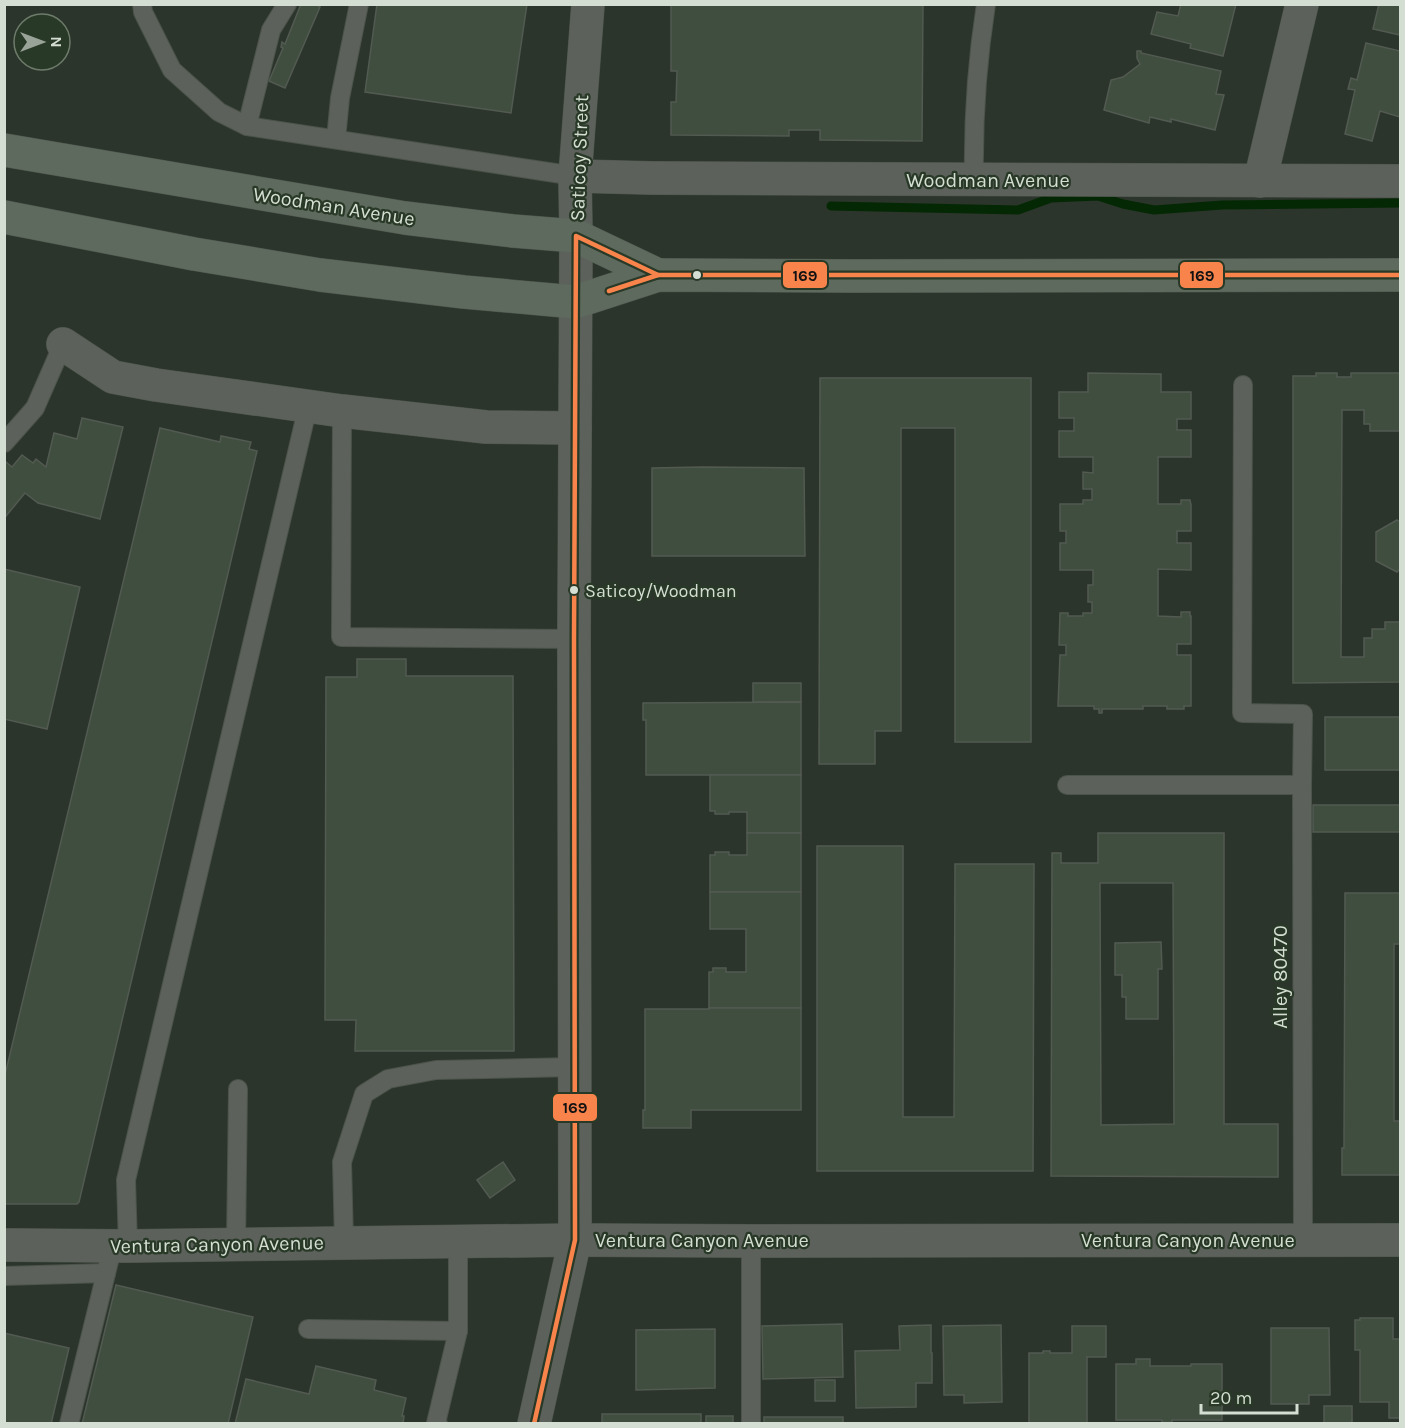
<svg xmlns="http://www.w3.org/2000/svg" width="1405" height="1428" font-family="Karla,sans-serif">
<rect width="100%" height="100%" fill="#2c352b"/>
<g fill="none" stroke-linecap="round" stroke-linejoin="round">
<path stroke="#042804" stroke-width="9" d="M831,206L1018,210L1051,198L1098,196L1123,204L1154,210L1222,205L1400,203"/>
</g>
<g fill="#404e3f" stroke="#525a51" stroke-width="1.5" fill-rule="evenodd">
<path d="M301,4H315L320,7L285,88L269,81L283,48L281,47L282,42L285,44Z"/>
<path d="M377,4H527L511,113L365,92Z"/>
<path d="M671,4H923L922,141L820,140V130H789V136L671,135V102H676L677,71H671Z"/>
<path d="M1181,4H1236L1223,56L1190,48L1191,44L1151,34L1157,12L1178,16Z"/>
<path d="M1379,4H1400V35L1373,29Z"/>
<path d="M1366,43L1400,51V117L1380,111L1372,141L1345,134L1355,90L1348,89L1351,78L1357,80Z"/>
<path d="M1137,51H1141V53L1221,71L1216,94L1224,95L1215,130L1171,119V122L1150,117L1149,123L1104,110L1111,80L1123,77L1140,64L1137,58Z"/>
<path d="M1088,373L1161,374V392H1191V419H1177V430H1191V457H1158V504H1181V500H1190L1191,505V531H1177V543H1191V570L1158,569V616L1181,617V612H1190V616H1191V644H1177V655H1191V706H1184V709H1167V706H1143V709H1102V713H1099V709H1094V706H1058L1060,655H1066V645H1059L1060,613H1068V616H1083V613H1092V602H1088V585H1093V570H1060V543H1066V531H1060V504H1083V500H1092V489H1083V472L1093,473V457H1059V431H1074V418H1059V392H1088Z"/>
<path d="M1316,373H1337V377H1351V373H1400V431H1370V424H1364V410H1342L1341,657H1364V638H1372V629H1385V622H1400V682L1293,683V376H1316Z"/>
<path d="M820,378H1031V742H955V428H901V731H875V764H819Z"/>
<path d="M82,418L123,427L100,519L38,503L25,493L6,516L4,515V464L6,462L12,467L22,455L33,463L36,459L46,467L54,433L77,439Z"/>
<path d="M160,428L220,442L221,436L251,442L249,449L257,451L79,1202L77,1204H4V1079Z"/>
<path d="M702,467L804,468L805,556H652V468Z"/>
<path d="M1397,520L1400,522V569L1397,572L1376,561V532Z"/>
<path d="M4,569L80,587L47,729L4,719Z"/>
<path d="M357,659H406V676H513L514,1051H355L356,1020H325L326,677H357Z"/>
<rect x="753" y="683" width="48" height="19"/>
<path d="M801,702V775H646V720H643V703Z"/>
<rect x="1325" y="717" width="75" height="53"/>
<path d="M710,775H801V833H747V812H729V814H715V811H710Z"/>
<rect x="1313" y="805" width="87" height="27"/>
<path d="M747,833H801V892H710V855H715V852H729V855H747Z"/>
<path d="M1098,833H1224V1124H1278V1177L1051,1176L1052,853H1061V863H1098ZM1100,883H1173L1174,1124L1101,1125Z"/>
<path d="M817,846H903V1117H954L955,864H1034L1033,1171H817Z"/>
<path d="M710,892H801V1008H709V972H713V968H726V972H746V929H710Z"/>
<path d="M1345,893H1400V944H1394V1121H1400V1175H1342V1148H1344Z"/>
<path d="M1161,942L1162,969H1158V1019H1126V997H1122V975H1115V943Z"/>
<path d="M709,1008H801V1110H691V1128H643V1110H645V1009H709Z"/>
<path d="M503,1162L515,1180L490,1198L477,1180Z"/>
<path d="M116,1285L253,1317L228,1424H82Z"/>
<path d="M1360,1318H1393V1339H1400V1418H1389V1402H1360V1350H1355V1320H1360Z"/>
<path d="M842,1324L843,1377L763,1379L762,1326Z"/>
<path d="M931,1325V1353H932V1383H916V1407L856,1408L855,1351L900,1350L899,1326Z"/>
<path d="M1001,1325L1002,1402L964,1403V1395H944L943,1326Z"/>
<path d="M1072,1326H1106V1357H1087V1424H1029V1353H1043V1351H1050V1353H1072Z"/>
<path d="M1271,1328H1329L1330,1395H1309V1404H1271Z"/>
<path d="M715,1329V1388L636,1390V1330Z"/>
<path d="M4,1333L69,1348L51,1424H4Z"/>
<path d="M1136,1359H1150V1366H1191V1364H1222V1420H1172V1424H1162V1420H1116V1364H1136Z"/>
<path d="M316,1366L376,1380L374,1390L406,1398L402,1416H404L403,1424H235L246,1379L309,1394Z"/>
<rect x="815" y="1380" width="20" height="21"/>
<rect x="1324" y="1406" width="28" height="18"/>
<rect x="602" y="1414" width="99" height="10"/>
<rect x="706" y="1416" width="27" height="8"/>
<rect x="764" y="1417" width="79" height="7"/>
</g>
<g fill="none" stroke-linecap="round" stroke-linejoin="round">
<g stroke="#4b534a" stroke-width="20">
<g id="service">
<path d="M142,4L143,12L172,70L219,112L247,126L575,176"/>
<path d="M247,126L271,30L287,4"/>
<path d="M336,139L340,98L359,4"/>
<path d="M974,179C973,121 977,62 986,4"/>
<path d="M1243,385L1242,713L1303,714L1302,785L1303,1240"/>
<path d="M342,411L341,637L574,639"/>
<path d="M4,443L35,408L63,344"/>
<path d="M1067,785H1302"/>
<path d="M751,1241V1424"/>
<path d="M344,1242L342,1162L364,1094L388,1079L436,1070L574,1067"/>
<path d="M236,1244L238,1089"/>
<path d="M128,1246L126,1180L308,406"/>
<path d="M4,1276L106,1273"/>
<path d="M308,1329L458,1331"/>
<path d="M69,1424L113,1245"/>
<path d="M438,1424L436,1423L458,1331V1241"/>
</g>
</g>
<g stroke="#4b534a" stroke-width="34">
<g id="minor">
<path d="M575,176L652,178L1400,181"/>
<path d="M1260,181L1302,4"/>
<path d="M576,236L575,176L588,4"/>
<path d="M63,344L113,377L156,385L342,411L486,427L575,428"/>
</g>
</g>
<g stroke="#4b534a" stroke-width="34">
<g id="tertiary">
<path d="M4,1245L128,1246L575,1240L751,1241L1400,1240"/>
<path d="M534,1424L575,1240L574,639L576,236"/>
</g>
</g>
<g stroke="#4b534a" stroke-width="34">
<g id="primary">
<path d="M4,150L405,218L513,231L576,236L658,275"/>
<path d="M4,217L194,254L320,275L464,292L575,302L658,275L850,276L1400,275"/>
</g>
</g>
<use href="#service" stroke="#5c625b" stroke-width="18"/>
<use href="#minor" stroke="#5c625b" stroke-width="33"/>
<use href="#tertiary" stroke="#5c625b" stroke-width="33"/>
<use href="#primary" stroke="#5e6a5d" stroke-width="33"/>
<g stroke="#293927" stroke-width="9">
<g id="bus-1">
<path d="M609,291L658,275H1400"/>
<path d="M534,1424L575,1240L574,639L576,236L658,275"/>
</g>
</g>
<use href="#bus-1" stroke="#f8844c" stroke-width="4.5"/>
</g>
<g fill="#d4ded2" stroke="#293927" stroke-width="2">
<circle cx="697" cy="275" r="5"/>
<circle cx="574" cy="590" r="5"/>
</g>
<g text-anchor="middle" stroke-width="4.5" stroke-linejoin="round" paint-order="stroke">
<g font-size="18" fill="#d4ded2" stroke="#293927" text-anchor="start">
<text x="585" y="597">Saticoy/Woodman</text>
</g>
<g font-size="20" fill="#d4ded2" stroke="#293927">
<text transform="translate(579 158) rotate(-88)" y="7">Saticoy Street</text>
<text x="988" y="187">Woodman Avenue</text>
<text transform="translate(334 206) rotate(9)" y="7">Woodman Avenue</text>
<text transform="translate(1280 977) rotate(-90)" y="7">Alley 80470</text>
<text x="702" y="1247">Ventura Canyon Avenue</text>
<text x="1188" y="1247">Ventura Canyon Avenue</text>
<text transform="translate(217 1244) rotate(-1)" y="7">Ventura Canyon Avenue</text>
</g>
</g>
<g stroke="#293927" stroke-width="2">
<rect x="782" y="261" width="46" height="28" rx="6" fill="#f8844c"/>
<rect x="1179" y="261" width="45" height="28" rx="6" fill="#f8844c"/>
<rect x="552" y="1093" width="46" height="29" rx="6" fill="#f8844c"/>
</g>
<g font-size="16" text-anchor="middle" font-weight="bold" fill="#111">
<text x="805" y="281">169</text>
<text x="1202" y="281">169</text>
<text x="575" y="1113">169</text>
</g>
<rect width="1405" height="1428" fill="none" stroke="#d4ded2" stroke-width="12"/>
<g transform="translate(42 42) rotate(90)"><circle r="28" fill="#293927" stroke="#6d7b6b" stroke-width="1.5"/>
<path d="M0-4.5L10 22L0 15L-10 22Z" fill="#99a398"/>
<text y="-9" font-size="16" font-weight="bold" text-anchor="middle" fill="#d4ded2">N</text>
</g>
<path d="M1201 1404v9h96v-9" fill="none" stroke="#d4ded2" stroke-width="3"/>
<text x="1210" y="1404" font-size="18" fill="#d4ded2" stroke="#293927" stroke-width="4.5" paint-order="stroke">20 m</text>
</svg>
